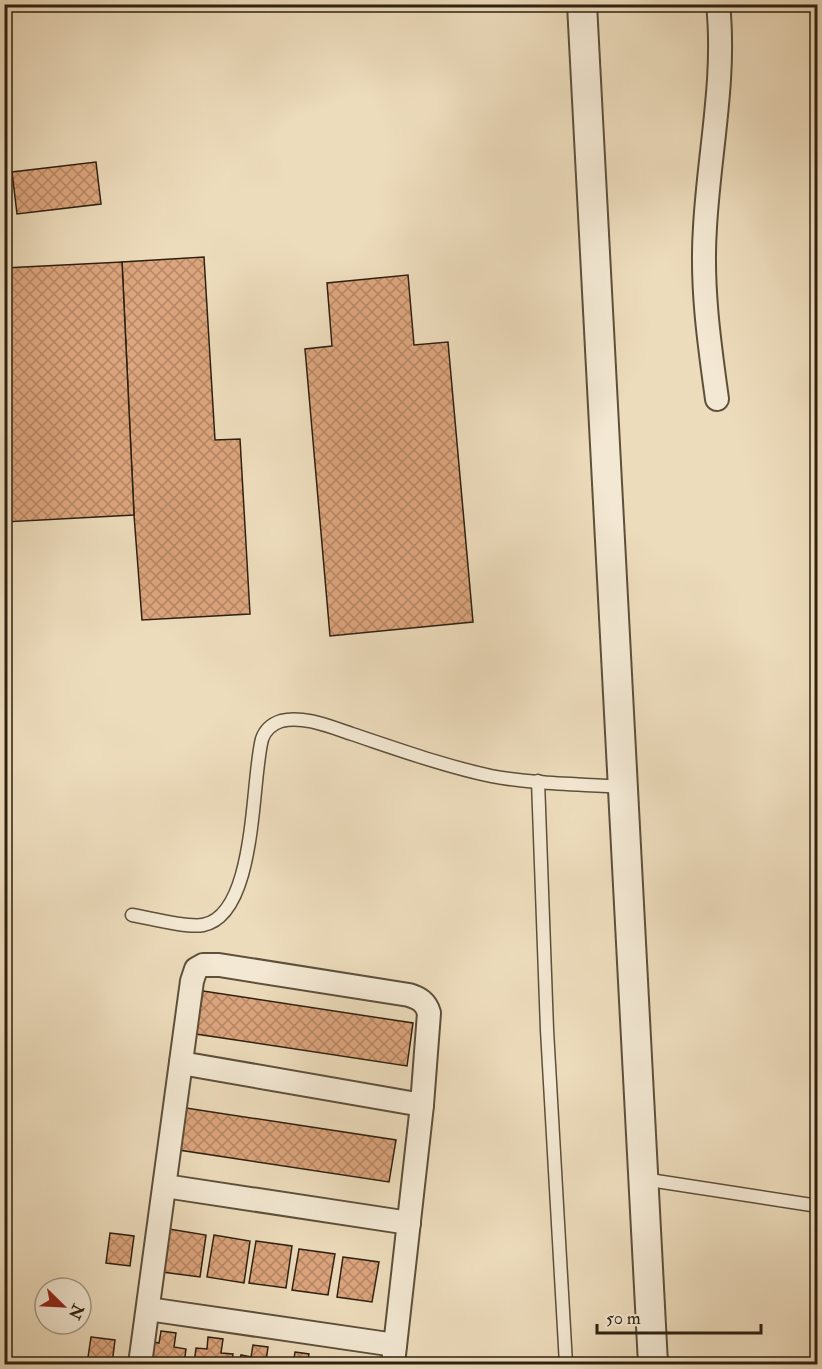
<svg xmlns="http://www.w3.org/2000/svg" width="822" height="1369" font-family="'IM FELL Double Pica',serif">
<defs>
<pattern id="building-cross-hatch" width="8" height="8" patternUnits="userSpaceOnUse" patternTransform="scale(1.5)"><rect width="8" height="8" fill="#dda57d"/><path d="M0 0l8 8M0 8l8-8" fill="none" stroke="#b48665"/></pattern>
</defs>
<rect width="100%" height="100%" fill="#eddcbc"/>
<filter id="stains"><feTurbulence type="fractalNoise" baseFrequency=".00333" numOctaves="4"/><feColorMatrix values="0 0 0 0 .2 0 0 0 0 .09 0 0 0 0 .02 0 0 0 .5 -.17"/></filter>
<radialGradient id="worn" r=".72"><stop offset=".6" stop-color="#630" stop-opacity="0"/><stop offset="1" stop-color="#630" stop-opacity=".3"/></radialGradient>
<g fill="url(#building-cross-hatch)" stroke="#2e2110" stroke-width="1.5">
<path d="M96,162L101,204L17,214L12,172Z"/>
<path d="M204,257L215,440L240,439L250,614L142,620L134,515L122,262Z"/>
<path d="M122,262L134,515L4,522V268Z"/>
<path d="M408,275L414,345L448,342L473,622L330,636L305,349L332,346L327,283Z"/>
<path d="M203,991L413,1023L407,1066L196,1034Z"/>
<path d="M186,1108L396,1140L389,1182L179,1150Z"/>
<path d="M169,1229L206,1235L200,1277L162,1272Z"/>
<path d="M110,1233L134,1236L130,1266L106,1263Z"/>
<path d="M214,1235L250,1241L244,1283L207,1277Z"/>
<path d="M256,1241L292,1246L286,1288L249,1283Z"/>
<path d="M299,1249L335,1254L328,1295L292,1290Z"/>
<path d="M343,1257L379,1262L372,1302L337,1297Z"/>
<path d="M161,1331L176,1333L174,1347L186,1349L184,1364H146L149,1341L159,1343Z"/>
<path d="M91,1337L115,1340L112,1364H87Z"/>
<path d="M208,1337L223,1339L221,1353L233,1354L231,1364H194L196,1348L207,1349Z"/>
<path d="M253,1345L268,1347L266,1361L277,1363V1364H239L241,1355L251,1357Z"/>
<path d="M295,1352L309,1354L307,1364H283V1362L293,1364Z"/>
<path d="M340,1360L354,1362L353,1364H340Z"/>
</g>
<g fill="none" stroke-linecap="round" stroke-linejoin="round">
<g stroke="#5e503b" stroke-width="15">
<g id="service">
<path d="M538,781L547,1030L566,1364"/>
<path d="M132,915C150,918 186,928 203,925C257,915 251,781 262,739C265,730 272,724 281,721C303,715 331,727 352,734C397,749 444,766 491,776C533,784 579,784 622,787"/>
<path d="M643,1179L818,1206"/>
</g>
</g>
<g stroke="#5e503b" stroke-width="26">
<g id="minor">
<path d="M717,399C709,342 701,285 705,227C709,153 726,78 718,4"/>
<path d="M181,1063L422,1105"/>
<path d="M165,1186L409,1223"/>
<path d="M148,1309L395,1345"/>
<path d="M140,1364L192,981L196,969L203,965H219L409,995C419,998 426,1002 429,1013L422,1105L393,1364"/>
</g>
</g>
<g stroke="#5e503b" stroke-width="32">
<path id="tertiary" d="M582,4L653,1364"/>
</g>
<use href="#service" stroke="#f3e8d3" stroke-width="12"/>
<use href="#minor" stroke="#f3e8d3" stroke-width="22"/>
<use href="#tertiary" stroke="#f3e8d3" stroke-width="28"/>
</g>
<rect width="822" height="1369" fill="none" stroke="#eddcbc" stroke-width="24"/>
<rect x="6" y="6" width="810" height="1357" fill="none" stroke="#2e2110" stroke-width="3"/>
<rect x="12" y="12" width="798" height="1345" fill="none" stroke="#2e2110" stroke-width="1.5"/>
<g transform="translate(63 1306) rotate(114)"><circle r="28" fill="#f3e8d3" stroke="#a49885" stroke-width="1.5"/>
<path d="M0-4.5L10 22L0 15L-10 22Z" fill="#8f2418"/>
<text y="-9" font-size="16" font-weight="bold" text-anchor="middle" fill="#2e2110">N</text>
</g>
<path d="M597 1324v9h164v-9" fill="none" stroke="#2e2110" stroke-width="3"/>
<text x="606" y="1324" font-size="18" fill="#2e2110" stroke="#f3e8d3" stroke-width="4.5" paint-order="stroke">50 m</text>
<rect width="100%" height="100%" filter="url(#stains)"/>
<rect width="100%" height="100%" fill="url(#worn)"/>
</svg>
